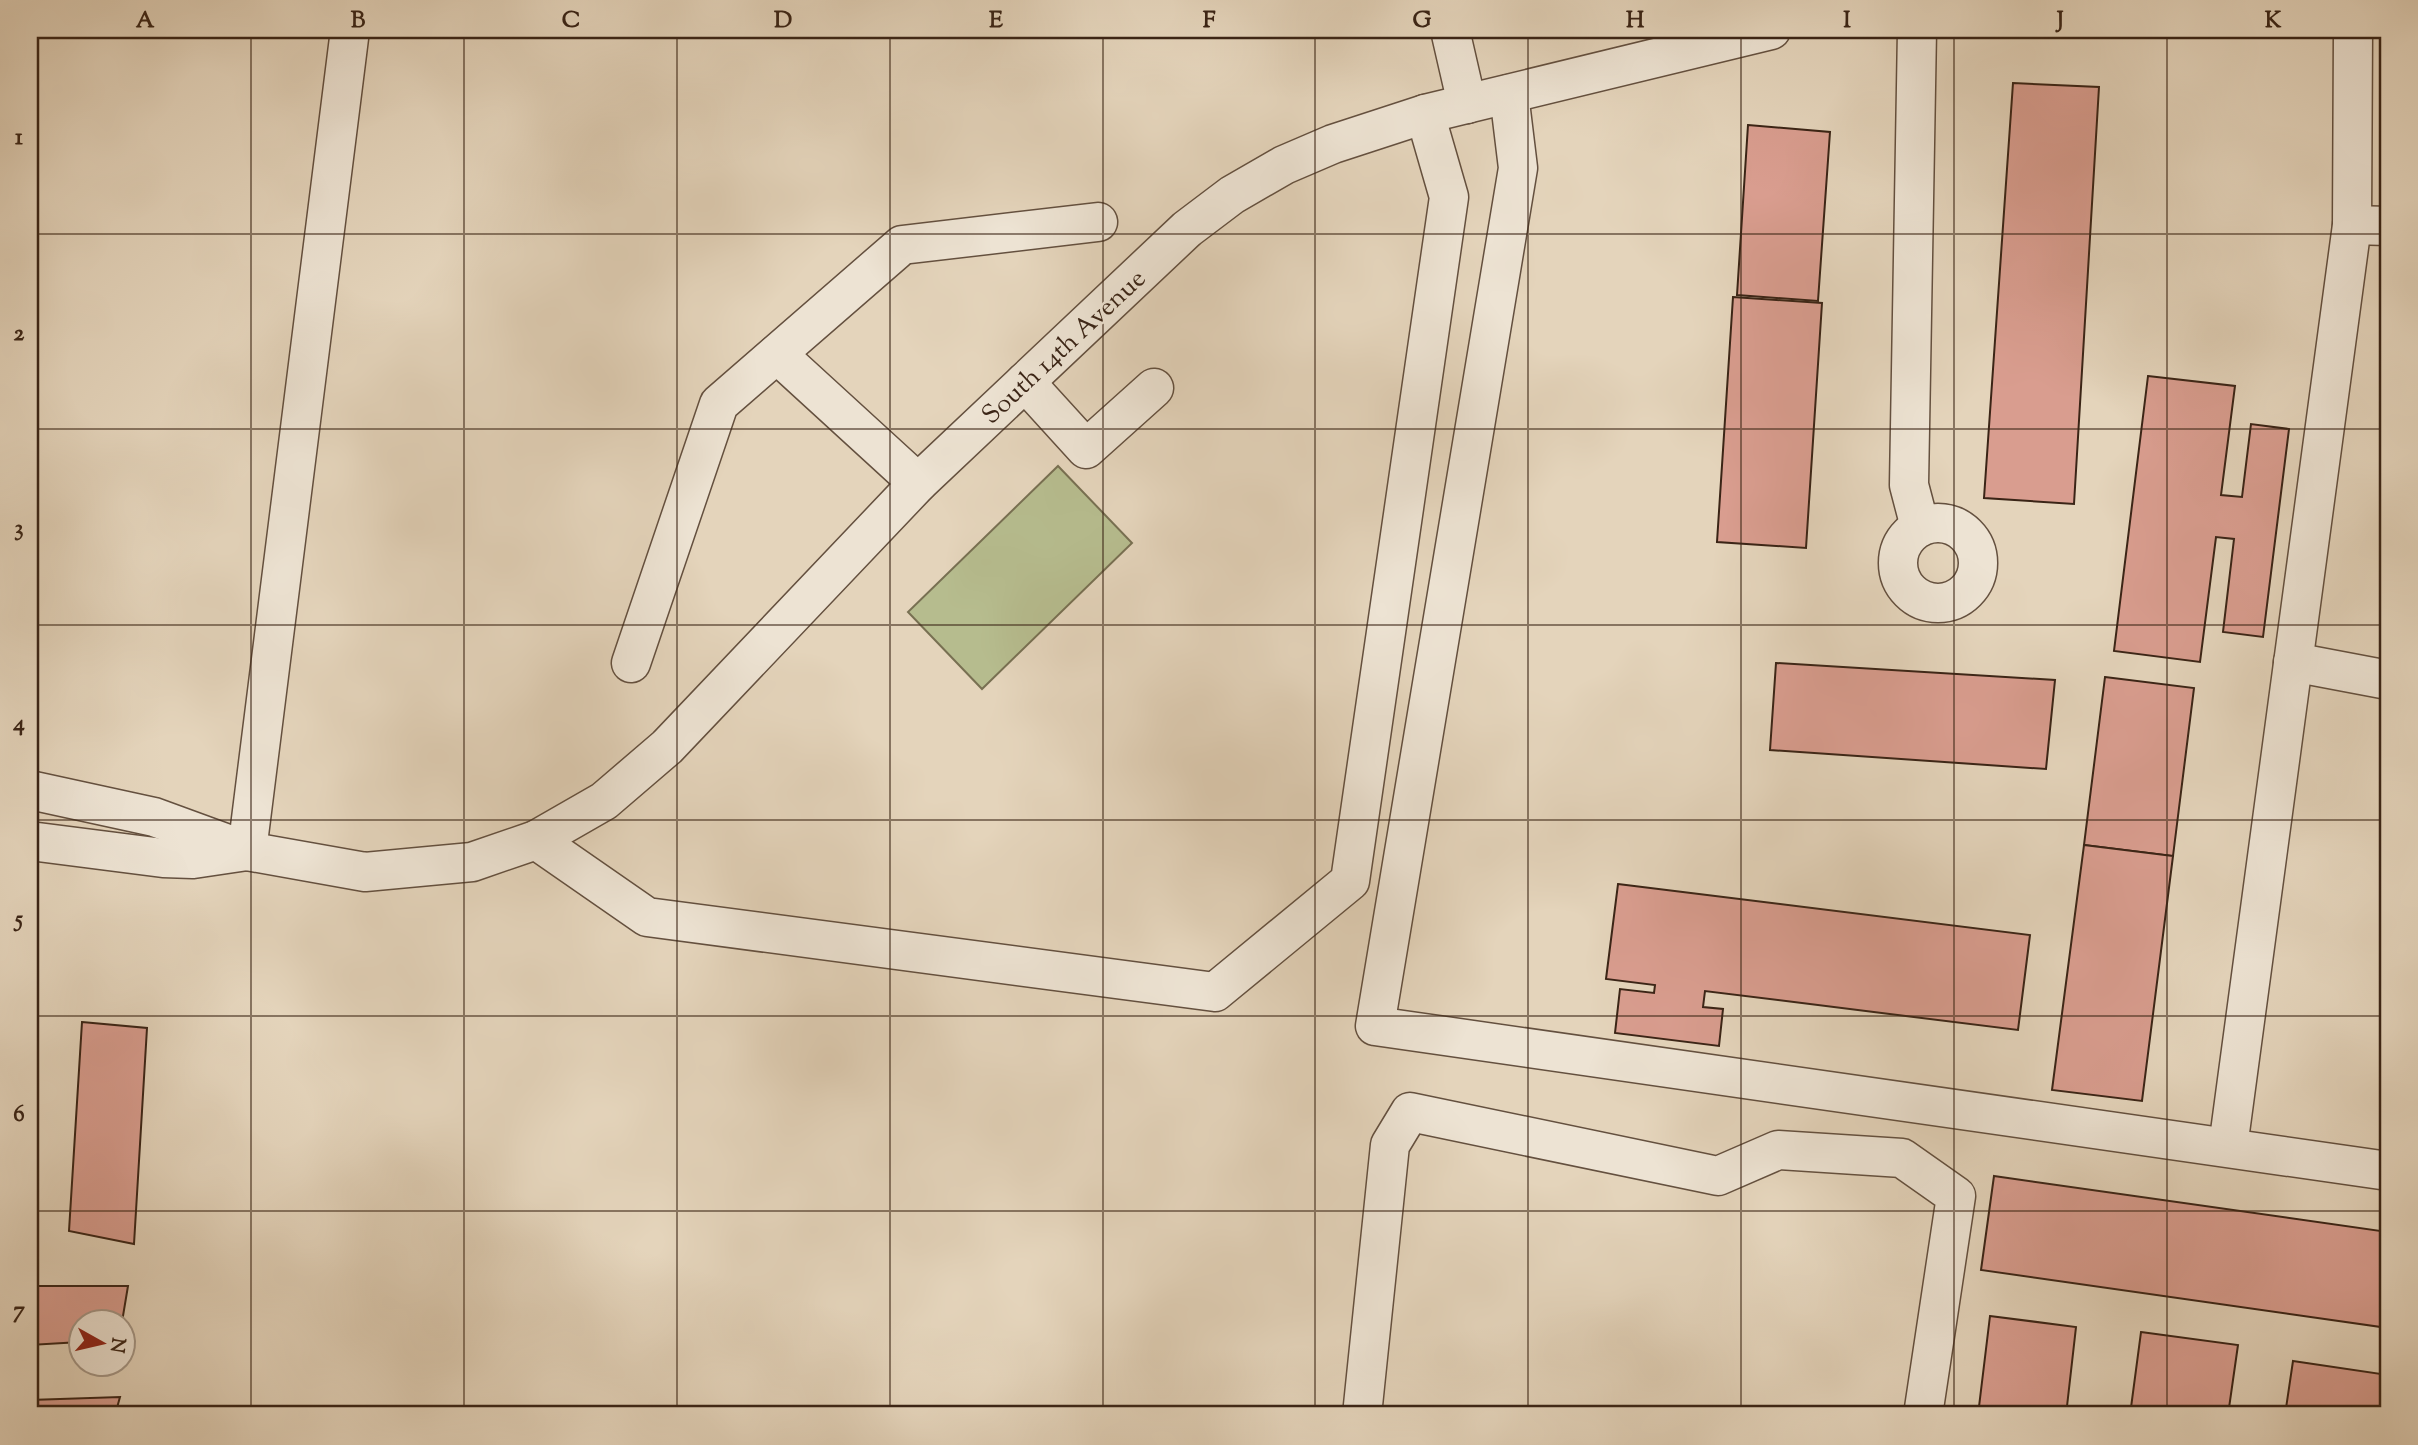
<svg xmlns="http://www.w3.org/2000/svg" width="2418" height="1445" font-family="'Sorts Mill Goudy',serif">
<rect width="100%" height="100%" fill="#e4d4bb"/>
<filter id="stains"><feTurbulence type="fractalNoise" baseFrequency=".00286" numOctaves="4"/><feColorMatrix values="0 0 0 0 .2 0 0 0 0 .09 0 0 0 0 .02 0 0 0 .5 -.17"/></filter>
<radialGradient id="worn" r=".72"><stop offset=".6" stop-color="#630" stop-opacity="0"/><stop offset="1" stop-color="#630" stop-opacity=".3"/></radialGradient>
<path fill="#b6bc8e" stroke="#787052" stroke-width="2" d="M1058,466L1132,543L982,689L908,612Z"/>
<g fill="#d99d8f" stroke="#3a2416" stroke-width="2">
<path d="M2013,83L2099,87L2074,504L1984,498Z"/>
<path d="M1748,125L1830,132L1818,301L1737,295Z"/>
<path d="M1733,297L1822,303L1806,548L1717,542Z"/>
<path d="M2148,376L2235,386L2221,495L2242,497L2251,424L2289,429L2263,637L2223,632L2234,539L2216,537L2200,662L2114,651Z"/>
<path d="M1776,663L2055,680L2046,769L1770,750Z"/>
<path d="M2105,677L2194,688L2173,856L2084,845Z"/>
<path d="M2084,845L2173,856L2142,1101L2052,1090Z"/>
<path d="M1618,884L2030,935L2018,1030L1705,991L1703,1007L1723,1009L1719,1046L1615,1033L1620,989L1654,993L1655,985L1606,979Z"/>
<path d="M82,1022L147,1028L134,1244L69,1231Z"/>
<path d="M1994,1176L2388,1232V1328L1981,1270Z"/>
<path d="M30,1286H128L122,1322H80V1342L30,1345Z"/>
<path d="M1990,1316L2076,1327L2066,1415H1978Z"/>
<path d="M2141,1332L2238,1345L2228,1415H2130Z"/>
<path d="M2293,1361L2388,1375L2385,1415H2285Z"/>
<path d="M120,1397L115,1415H30V1400Z"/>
</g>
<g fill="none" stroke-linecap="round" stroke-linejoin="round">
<g stroke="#64503f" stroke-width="41">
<g id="minor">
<path d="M1450,30L1467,104"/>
<path d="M1917,30L1909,485L1920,527"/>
<path d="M1509,94L1518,168L1375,1026L2388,1171"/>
<path d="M2352,225L2388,226"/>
<path d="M777,354L918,483"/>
<path d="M1025,382L1086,449L1154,388"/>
<circle cx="1938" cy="563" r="40"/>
<path d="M2293,662L2388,680"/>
<path d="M631,663L719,404L902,245L1098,222"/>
<path d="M30,790L154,817L247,851L365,872L472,862L536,840L604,801L667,747L918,483L1187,229L1232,195L1284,165L1333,144L1425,114L1771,30"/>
<path d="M536,840L647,917L1215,992L1350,881L1449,197L1425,114"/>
<path d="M30,841L163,858L193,859L247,851"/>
<path d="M247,851L350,30"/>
<path d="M2228,1147L2352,225L2353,30"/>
<path d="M1362,1415L1390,1145L1410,1112L1718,1176L1778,1150L1902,1158L1956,1196L1923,1415"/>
</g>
</g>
<use href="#minor" stroke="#ede3d3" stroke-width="38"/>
</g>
<path fill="none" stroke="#3a2416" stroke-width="2" stroke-opacity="0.55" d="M251,30V1415M464,30V1415M677,30V1415M890,30V1415M1103,30V1415M1315,30V1415M1528,30V1415M1741,30V1415M1954,30V1415M2167,30V1415M30,234H2388M30,429H2388M30,625H2388M30,820H2388M30,1016H2388M30,1211H2388"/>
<g text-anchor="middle" stroke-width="5" stroke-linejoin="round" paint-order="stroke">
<g font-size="26" fill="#3a2416" stroke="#ede3d3">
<text transform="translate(1063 346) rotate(-43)" y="9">South 14th Avenue</text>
</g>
</g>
<rect width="2418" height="1445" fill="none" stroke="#e4d4bb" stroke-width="77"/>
<g transform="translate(102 1343) rotate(98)"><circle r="33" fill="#ede3d3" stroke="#a59787" stroke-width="2"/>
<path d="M0-5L12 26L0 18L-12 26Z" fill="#8f2418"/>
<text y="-10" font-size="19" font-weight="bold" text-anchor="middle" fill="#3a2416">N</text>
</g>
<rect x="38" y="38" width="2342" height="1368" fill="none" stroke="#3a2416" stroke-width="2.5"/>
<g font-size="23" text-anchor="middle" font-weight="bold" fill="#3a2416">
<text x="145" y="27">A</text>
<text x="358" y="27">B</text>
<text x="571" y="27">C</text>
<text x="783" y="27">D</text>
<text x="996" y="27">E</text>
<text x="1209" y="27">F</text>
<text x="1422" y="27">G</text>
<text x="1635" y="27">H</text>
<text x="1847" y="27">I</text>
<text x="2060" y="27">J</text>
<text x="2273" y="27">K</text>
<text x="19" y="144">1</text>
<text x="19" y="340">2</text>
<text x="19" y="535">3</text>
<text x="19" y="730">4</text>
<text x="19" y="926">5</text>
<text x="19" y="1121">6</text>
<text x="19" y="1317">7</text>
</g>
<rect width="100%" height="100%" filter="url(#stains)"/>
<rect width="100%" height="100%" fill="url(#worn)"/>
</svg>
